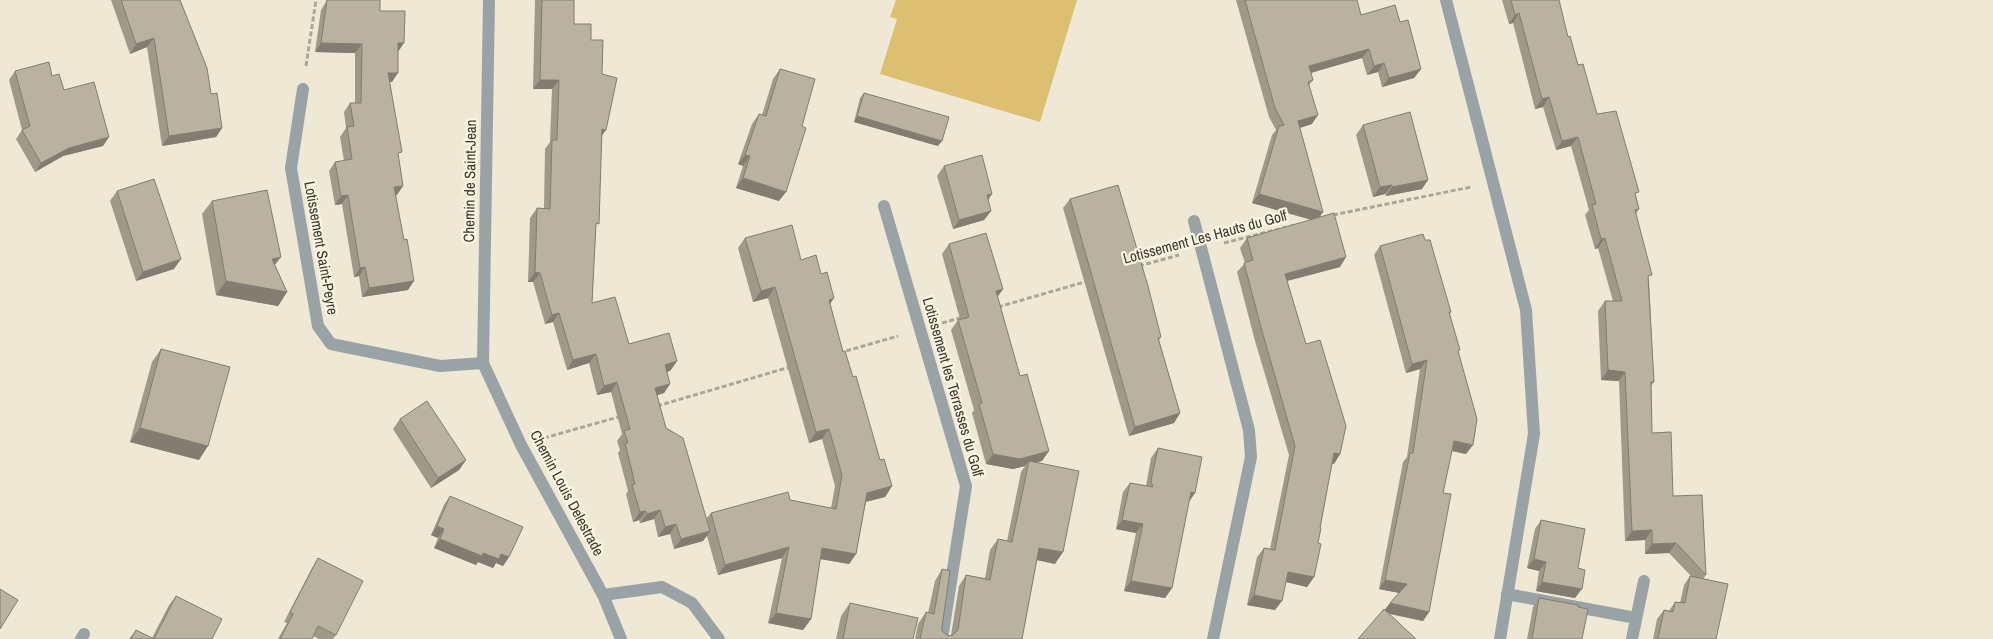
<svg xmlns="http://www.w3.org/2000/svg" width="1993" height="639" font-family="'Archivo Narrow',sans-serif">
<rect width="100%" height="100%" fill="#efe8d5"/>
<path fill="#dcbf71" d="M896,0H1077L1040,122L880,74L897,19L890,17Z"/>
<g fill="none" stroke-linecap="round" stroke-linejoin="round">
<g stroke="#aba697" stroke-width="3" stroke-dasharray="5 2.5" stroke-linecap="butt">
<path d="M306,66L316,0"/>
<path d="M1333,215L1471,187"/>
<path d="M1224,243L1295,225"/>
<path d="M1139,266L1179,255"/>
<path d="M998,307L1088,281"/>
<path d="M942,323L963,317"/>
<path d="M839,353L898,336"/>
<path d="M657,406L790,367"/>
<path d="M544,438L622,416"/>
</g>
<g stroke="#99a3a6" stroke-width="12">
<path d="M489,0L483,363L521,445L603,595L621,639"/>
<path d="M1446,0L1526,310L1534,434L1500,639"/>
<path d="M303,89L291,168L318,326L331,344L440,366L483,363"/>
<path d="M884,206L966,486L942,639"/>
<path d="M1194,221L1249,430L1251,457L1213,639"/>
<path d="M1507,594L1636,618"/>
<path d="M603,595L662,587L692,603L719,639"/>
<path d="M81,639L84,634"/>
<path d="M1632,639L1644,581"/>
</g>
</g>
<g fill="#9f998a">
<path d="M111,0H180L222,128L216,137L162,146L147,47L130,54Z"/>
<path d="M327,0H380V11L398,52L392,82H390L398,157L397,195H396L408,290L362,297L359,276L354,277L342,204L335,205L329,171L335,162L344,161L340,137L346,128L344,112L350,103H355V53L315,52L321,10Z"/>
<path d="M535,0H574V24L591,40L602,74V136L596,228L592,303L629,344L677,361L670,371L667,372L670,384L664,393L657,395L666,428L706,519L711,513L790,500L831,508L835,486L822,439L809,443L768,298L753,302L738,248L745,238L801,260L830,304L843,352L853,377L880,460L892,486L885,497L866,502L856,554L849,564L820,559L811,619L803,630L768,623L782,558L718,575L707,536L703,541L674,549L670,534L658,537L654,519L640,523L639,520L633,522L626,494L628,491L618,453L620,450L617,441L622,434L611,392L597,395L589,363L567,370L553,322L545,324L533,282H528L530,218L537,208L544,209L545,149L550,142L552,89H533Z"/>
<path d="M1236,0H1357L1361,15L1400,22L1421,69L1414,78L1382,87L1378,72L1367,75L1362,58L1311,73L1313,80L1309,85L1312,124L1300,128L1320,217L1340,267L1287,281L1306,344L1340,454L1334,464L1332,463L1320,528L1314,577L1307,587L1286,582L1275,610L1247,605L1257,557L1264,548L1270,549L1289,455L1255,341L1237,272L1245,263L1240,248L1247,238L1311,220L1252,203L1272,135L1276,130L1269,117Z"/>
<path d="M1502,0H1559L1568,37L1597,114L1636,196L1639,209L1636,214L1649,280L1654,382L1651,386L1652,433L1673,496L1706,575L1703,579L1716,639H1653L1657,619L1664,610L1669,611L1675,602L1680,603L1684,585L1690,576L1692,577L1669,553L1645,554V540L1625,541L1619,381L1601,380L1598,311L1605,301H1613L1598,248L1595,249L1585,215L1589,210L1571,146L1556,150L1543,107L1535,109L1513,23L1509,24Z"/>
<path d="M780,69L779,201L736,188L743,166L738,164L752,124L759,114L762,115L773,79Z"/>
<path d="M15,71L52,76L64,90L103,146L63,156L35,172L16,139L22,130L9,80Z"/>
<path d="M864,93L938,146L854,122L860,98Z"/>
<path d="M1363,125L1422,189L1386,196L1385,194L1373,197L1356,135Z"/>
<path d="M944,166L988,200L991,211L984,220L953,229L937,176Z"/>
<path d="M117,191L174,269L136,281L110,201Z"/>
<path d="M1070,199L1161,337L1159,340L1180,413L1174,423L1129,436L1063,208Z"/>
<path d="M212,201L275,265L287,292L278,306L216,295L202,214Z"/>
<path d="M949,244L1003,289L997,297L1042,461L1037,462L1055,564L1037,560L1022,639H915L918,624L926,612L928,613L935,581L942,569V631L948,636L951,635L959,586L966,575L985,578L990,550L998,539L1007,541L1021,472L1025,466L1013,469L986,464L972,413L974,410L951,330L958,320L960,319L942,254Z"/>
<path d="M1380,246L1451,312L1450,314L1458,353L1466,454L1452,451L1443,493L1429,612L1423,621L1389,614L1385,610L1399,593L1379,589L1403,462L1407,457L1420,369L1406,373L1374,255Z"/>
<path d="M161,349L199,460L130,442L152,362Z"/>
<path d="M400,419L466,460L459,470L431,488L393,429Z"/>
<path d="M1158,448L1195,493L1189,501L1172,588L1165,598L1124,591L1136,533L1116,529L1123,492L1130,483L1146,486L1151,458Z"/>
<path d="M450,496L509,557L503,566L496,563L493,568L478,562L476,565L434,548L438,538L431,535L444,505Z"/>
<path d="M1541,520L1578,568L1575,598L1536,591L1539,571L1527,568L1535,529Z"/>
<path d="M318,558L336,635L333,639H319L313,636L312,639H278L287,623L284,622L312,568Z"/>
<path d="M176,596L212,639H129L136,630L152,638L169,605Z"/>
<path d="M1539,598L1578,607L1582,639H1527L1533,607Z"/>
<path d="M850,603L913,639H836L841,616Z"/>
</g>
<g fill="#827d70">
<path d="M1519,13L1513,23L1509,24L1515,15Z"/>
<path d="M154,38L147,47L130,54L136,44Z"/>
<path d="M321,43L362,44L355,53L315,52Z"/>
<path d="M398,43H404L398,52Z"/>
<path d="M1369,49L1362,58L1303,75L1309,66Z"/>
<path d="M1384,63L1378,72L1367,75L1374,66Z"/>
<path d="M1421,69L1414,78L1382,87L1389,78Z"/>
<path d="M388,73H398L392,82H382Z"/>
<path d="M540,80H559L552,89H533Z"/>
<path d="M1549,97L1543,107L1535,109L1542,99Z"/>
<path d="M1318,115L1312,124L1292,130L1298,121Z"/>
<path d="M857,116L942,141L938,146L854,122Z"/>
<path d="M222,128L216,137L162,146L169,136Z"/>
<path d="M602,129L606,130L599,140Z"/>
<path d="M109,137L103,146L63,156L35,172L41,163L69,148Z"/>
<path d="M1578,137L1571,146L1556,150L1562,141Z"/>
<path d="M745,155L750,156L743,166L738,164Z"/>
<path d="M743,178L786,192L779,201L736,188Z"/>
<path d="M1428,180L1422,189L1386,196L1392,187Z"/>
<path d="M1392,185L1385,194L1373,197L1380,187Z"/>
<path d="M403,186L397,195L388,196L394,187Z"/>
<path d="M992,194L986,203L987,195Z"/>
<path d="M1259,194L1323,212L1317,221L1252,203Z"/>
<path d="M348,195L342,204L335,205L341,196Z"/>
<path d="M991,211L984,220L953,229L959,220Z"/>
<path d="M1605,238L1598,248L1595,249L1601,239Z"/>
<path d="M281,257L271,270L272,259Z"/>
<path d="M1346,257L1340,267L1279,283L1285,274Z"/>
<path d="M181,259L174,269L136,281L143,272Z"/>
<path d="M365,267L359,276L354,277L360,268Z"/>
<path d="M535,272L540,273L533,282H528Z"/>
<path d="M226,281L287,292L278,306L216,295Z"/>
<path d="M414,281L408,290L362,297L369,288Z"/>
<path d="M775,287L768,298L753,302L761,291Z"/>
<path d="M1003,289L996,299V291Z"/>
<path d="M834,298L827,309L829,300Z"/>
<path d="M559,313L553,322L545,324L552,315Z"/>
<path d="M596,354L589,363L567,370L573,360Z"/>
<path d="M1427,360L1420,369L1406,373L1412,364Z"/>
<path d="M677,361L670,371L658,374L665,365Z"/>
<path d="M1608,370L1625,372L1619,381L1601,380Z"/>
<path d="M617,382L611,392L597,395L604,386Z"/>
<path d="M670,384L664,393L648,398L655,388Z"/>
<path d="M1180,413L1174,423L1129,436L1135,427Z"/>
<path d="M140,428L208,446L199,460L130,442Z"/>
<path d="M829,429L822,439L809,443L816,432Z"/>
<path d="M1454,441L1473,445L1466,454L1448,450Z"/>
<path d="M1049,451L1042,461L1028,465L1029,461L1025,466L1013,469L986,464L993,454Z"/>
<path d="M1334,453L1340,454L1334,464L1328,462Z"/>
<path d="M466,460L459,470L431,488L438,478Z"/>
<path d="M892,486L885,497L860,503L867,493Z"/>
<path d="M1191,492L1195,493L1188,503Z"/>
<path d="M660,510L654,519L640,523L647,514Z"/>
<path d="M646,511L639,520L633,522L640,512Z"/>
<path d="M1122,520L1143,524L1136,533L1116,529Z"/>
<path d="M676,524L670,534L658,537L665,527Z"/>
<path d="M437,526L444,529L438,538L431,535Z"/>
<path d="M1652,530L1645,540L1625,541L1632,531Z"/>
<path d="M710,531L703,541L674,549L681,539Z"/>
<path d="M440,539L483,553L501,554L509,557L503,566L496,563L493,568L478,562L476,565L434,548Z"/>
<path d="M1676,543L1669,553L1645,554L1652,544Z"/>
<path d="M789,547L782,558L718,575L725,565Z"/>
<path d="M822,548L856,554L849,564L815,558Z"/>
<path d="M1039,548L1063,552L1055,564L1032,559Z"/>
<path d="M1534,559L1546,562L1539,571L1527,568Z"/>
<path d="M1288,572L1314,577L1307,587L1282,581Z"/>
<path d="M1385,580L1407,584L1400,593L1379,589Z"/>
<path d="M1131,581L1172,588L1165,598L1124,591Z"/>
<path d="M1542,582L1582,589L1575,598L1536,591Z"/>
<path d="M1254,595L1282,601L1275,610L1247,605Z"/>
<path d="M1390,603L1429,612L1423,621L1383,612Z"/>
<path d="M776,613L811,619L803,630L768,623Z"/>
</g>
<g fill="#b9b2a0" stroke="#827d70">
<path d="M121,0H180L207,68L211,94L217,93L222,128L169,136L154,38L136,44Z"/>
<path d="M327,0H380V11H405L404,43H398V73H388L402,152L398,153L403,186L394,187L404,240L407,239L414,281L369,288L365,267L360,268L348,195L341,196L335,162L352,159L347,127L354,126L350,103H361L362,44L321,43Z"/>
<path d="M542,0H574V24H591V40H603L602,74L617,78L606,130L602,129L599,224L596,223L592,303L615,297L629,344L669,333L677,361L665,365L670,384L655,388L666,428L683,438L710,531L681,539L676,524L665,527L660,510L647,514L646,511L640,512L632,485L635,484L625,443H628L624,431L630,429L617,382L604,386L596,354L573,360L559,313L552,315L540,273L535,272L537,208L550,209L552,140H557L559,80H540Z"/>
<path d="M1245,0H1357L1361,15L1395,5L1400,22L1408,20L1421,69L1389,78L1384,63L1374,66L1369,49L1309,66L1313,80L1308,82L1318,115L1298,121L1323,212L1259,194L1279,126L1284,125L1275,108Z"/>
<path d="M1511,0H1559L1568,37L1570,36L1578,65L1583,64L1597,114L1616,111L1639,192L1635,193L1639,209L1635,210L1652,275L1648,276L1654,382H1651L1652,433L1671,432L1673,496L1702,495L1706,575L1676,543L1652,544V530L1632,531L1625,372L1608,370L1605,301H1622L1605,238L1601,239L1592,205L1596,204L1578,137L1562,141L1549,97L1542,99L1519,13L1515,15Z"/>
<path d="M49,62L52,76L59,74L64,90L94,82L109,137L69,148L41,163L22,130L30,126L15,71Z"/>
<path d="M780,69L815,79L802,126L806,128L786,192L743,178L750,156L745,155L759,114L766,116Z"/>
<path d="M864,93L949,117L942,141L857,116Z"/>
<path d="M1410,112L1428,180L1392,187V185L1380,187L1363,125Z"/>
<path d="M982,155L992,194L987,195L991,211L959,220L944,166Z"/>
<path d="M154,179L181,259L143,272L117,191Z"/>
<path d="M1118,185L1148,286L1161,337L1158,338L1180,413L1135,427L1070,199Z"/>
<path d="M267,190L281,257L272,259L287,292L226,281L212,201Z"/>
<path d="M1334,213L1346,257L1285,274L1306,344L1320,340L1346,426L1340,454L1334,453L1320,528H1321L1318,543L1321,544L1314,577L1288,572L1282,601L1254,595L1264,548L1275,550L1295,446L1262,331L1244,263L1253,260L1247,238Z"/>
<path d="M792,225L801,260L816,255L821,274L827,272L834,298L829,300L843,352L845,351L853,377L856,376L880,460L884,459L892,486L867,493L856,554L822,548L811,619L776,613L789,547L725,565L711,513L788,492L790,500L836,509L842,475L829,429L816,432L775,287L761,291L745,238Z"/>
<path d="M986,233L1003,289L996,291L1020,376L1027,374L1049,451L1020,459L993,454L979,404L982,403L958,320L969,317L949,244Z"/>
<path d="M1423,234L1425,240H1430L1451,312H1449L1460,350L1458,351L1477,419L1473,445L1454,441L1443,493L1451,494L1429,612L1390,603L1407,584L1385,580L1410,453H1413L1427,360L1412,364L1380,246Z"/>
<path d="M161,349L230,367L208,446L140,428Z"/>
<path d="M427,401L466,460L438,478L400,419Z"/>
<path d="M1158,448L1202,457L1195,493L1191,492L1172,588L1131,581L1143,524L1122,520L1130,483L1153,487L1151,481Z"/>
<path d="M1029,461L1079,471L1063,552L1039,548L1022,639H920L926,612L934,614L942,569L950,571L942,627V631L948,636L953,635L958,630L966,575L990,580L998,539L1012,542Z"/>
<path d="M450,496L523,527L509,557L501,554L499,559L483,553L482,556L440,539L444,529L437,526Z"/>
<path d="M1541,520L1585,529L1578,568L1585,570L1582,589L1542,582L1546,562L1534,559Z"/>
<path d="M318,558L363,581L336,635L318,626L312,639H280L293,614L290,612Z"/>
<path d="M1690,576L1728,584L1716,639H1658L1664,610L1673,612L1675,602L1685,603Z"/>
<path d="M0,589L18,600L0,629Z"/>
<path d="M176,596L222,619L212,639H131L136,630L154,639Z"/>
<path d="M1539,598L1578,605V607L1588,609L1582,639H1532Z"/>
<path d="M850,603L918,618L913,639H843Z"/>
<path d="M1384,609L1416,639H1358Z"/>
</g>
<g text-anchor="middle" stroke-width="4.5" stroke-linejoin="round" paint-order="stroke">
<g font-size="15" fill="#39362f" stroke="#fcf5e2">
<text transform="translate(470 181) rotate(-89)" y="5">Chemin de Saint-Jean</text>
<text transform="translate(1205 237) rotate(-15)" y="5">Lotissement Les Hauts du Golf</text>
<text transform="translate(321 248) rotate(80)" y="5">Lotissement Saint-Peyre</text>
<text transform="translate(953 387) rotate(74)" y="5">Lotissement les Terrasses du Golf</text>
<text transform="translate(567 493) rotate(62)" y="5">Chemin Louis Delestrade</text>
</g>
</g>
</svg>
